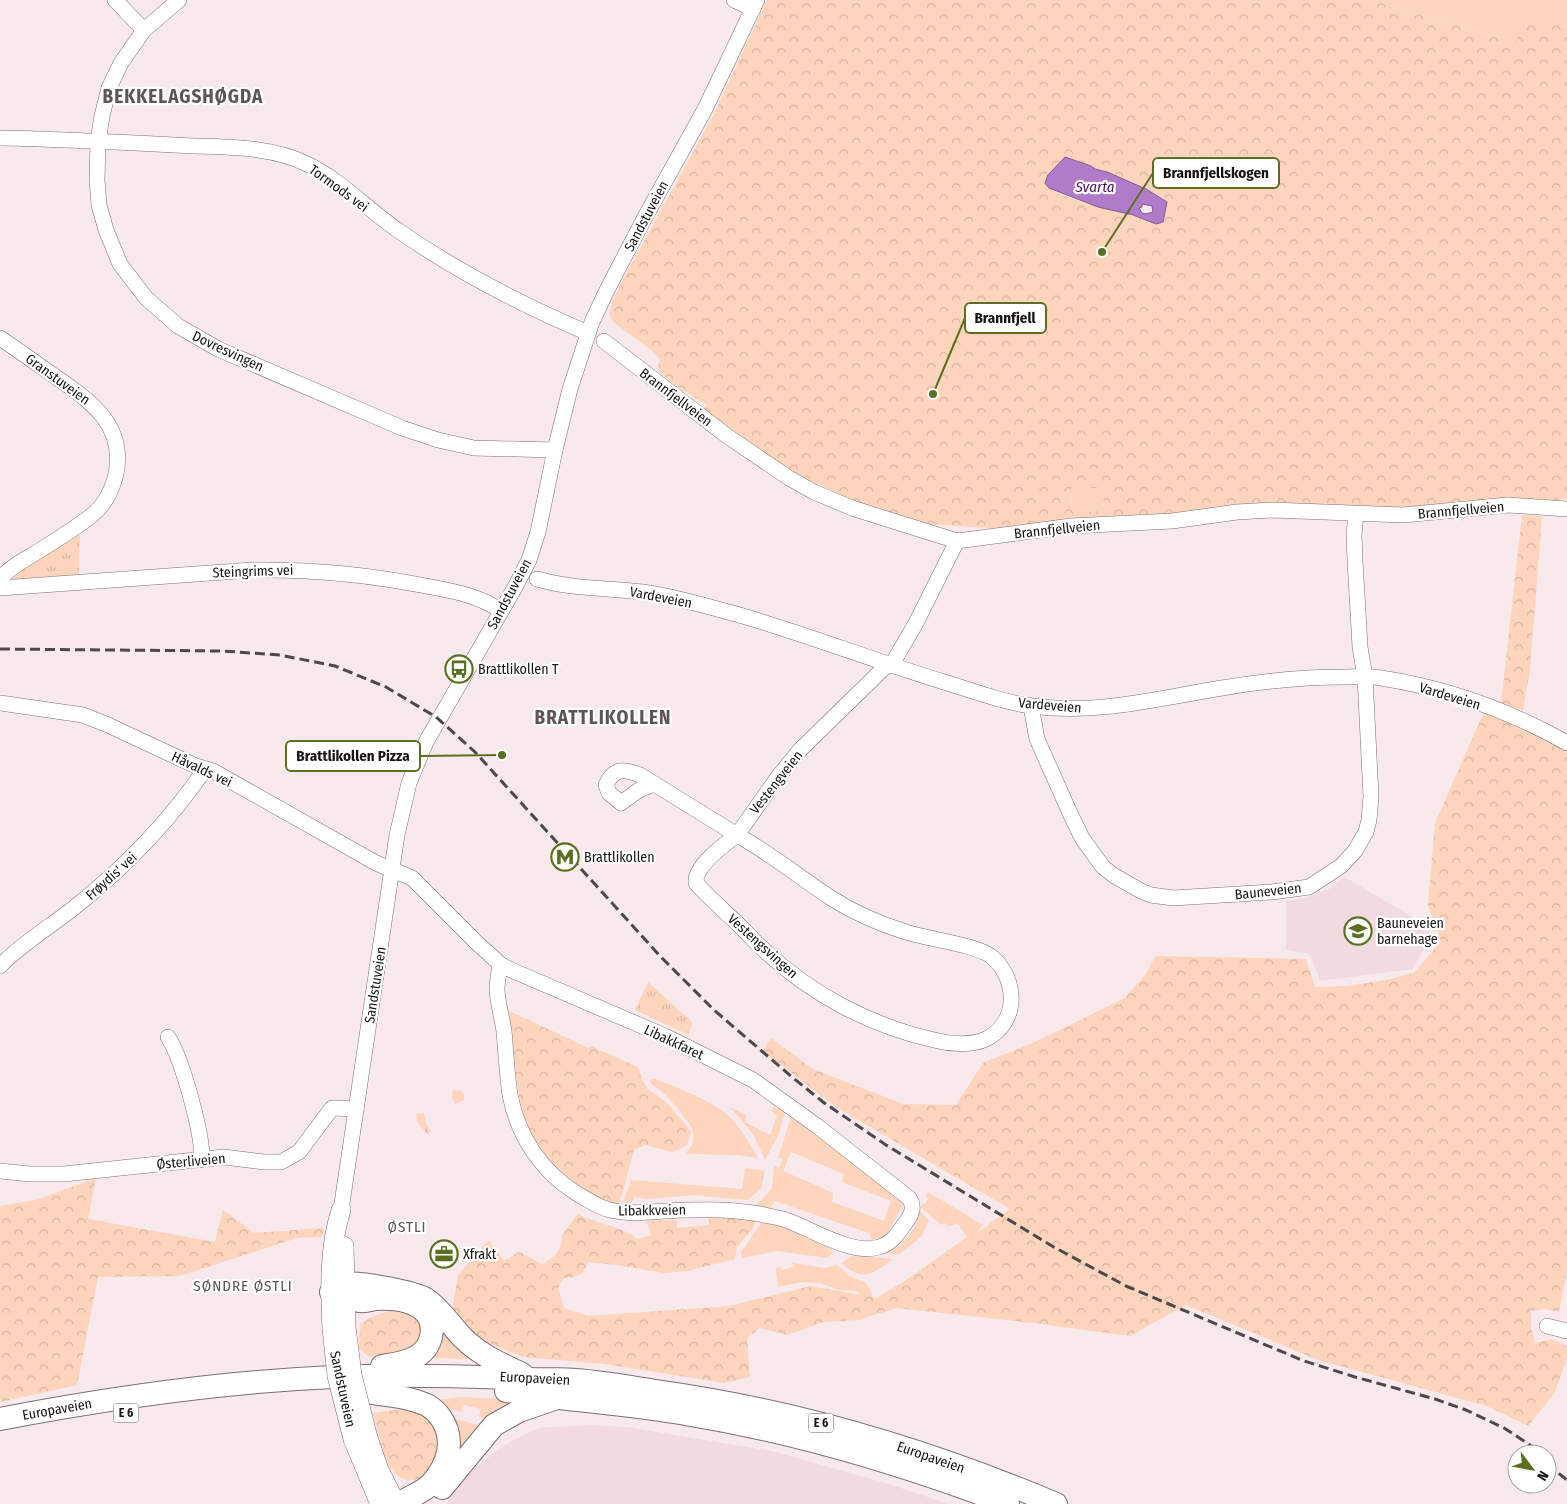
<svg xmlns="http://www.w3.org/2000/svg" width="1567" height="1504" font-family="'Fira Sans Condensed',sans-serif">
<defs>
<pattern id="forest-crowns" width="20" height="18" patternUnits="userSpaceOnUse" patternTransform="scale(1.25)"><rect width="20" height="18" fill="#fdd4bc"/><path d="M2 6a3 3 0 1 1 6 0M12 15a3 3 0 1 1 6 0" fill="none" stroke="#d8b5a1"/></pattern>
<pattern id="park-tufts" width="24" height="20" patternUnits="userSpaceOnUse" patternTransform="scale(1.25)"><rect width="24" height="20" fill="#fdd4bc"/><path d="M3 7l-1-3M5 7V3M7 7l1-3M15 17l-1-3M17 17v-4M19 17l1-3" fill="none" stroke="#d8b5a1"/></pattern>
</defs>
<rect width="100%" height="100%" fill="#f7e9ec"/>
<g fill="#f2dbe0">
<path d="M1345,877L1429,927L1431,936L1413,969L1320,981L1310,954L1286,950V901L1305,898L1331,888Z"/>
<path d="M588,1425L627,1427L772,1451L886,1483L949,1504H447L455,1490L474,1469L496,1451L513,1440L539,1428Z"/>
</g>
<g fill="#fdd4bc" fill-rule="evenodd">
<path d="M1371,0H1567V27L1533,21L1515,42Z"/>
<path d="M1071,488H1103L1104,511L1072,512Z"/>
<path d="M655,1079C678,1088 706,1098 726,1114C740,1125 749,1143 758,1158L739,1155L691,1154L686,1153C691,1147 696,1140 693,1131C691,1123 668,1096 661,1091C656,1087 652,1086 649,1080Z"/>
<path d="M774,1106L785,1112L778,1136L765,1160L753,1134L730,1107L746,1115L745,1122L770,1135L777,1116L772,1111Z"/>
<path d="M792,1114L904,1203L886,1236L872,1240L869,1233L775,1201L770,1209L755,1207L772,1188L774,1168L775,1166L779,1168L783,1159L778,1158ZM791,1152L844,1174L842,1182L891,1201L884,1221L832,1202L833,1193L783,1171Z"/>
<path d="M745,1168L765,1171L761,1189L747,1200L693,1195L647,1199L634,1197L630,1205H622L631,1180L742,1189Z"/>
<path d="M928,1192L983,1225L970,1241L874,1303L967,1237L958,1224L949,1226L945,1223L941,1225L921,1207L922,1203L925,1204L928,1199L926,1195Z"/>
<path d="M920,1211L929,1220L922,1236L900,1254L887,1253C904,1247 916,1228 920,1211Z"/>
<path d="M762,1222L787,1228L832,1248L833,1252L827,1258L777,1251L742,1258L741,1252Z"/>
<path d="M853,1255L893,1259C873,1274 862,1283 842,1263Z"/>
<path d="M792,1263L824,1268L837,1265L849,1276L866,1283L873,1296L867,1300L857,1291L839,1290L820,1283L802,1282L778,1287L776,1269L781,1266L782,1270L793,1267Z"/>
<path d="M437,1324L477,1359L429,1358Z"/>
<path d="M462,1397L525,1400L488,1419L479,1417L481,1409L464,1405L461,1412L438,1405L434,1400Z"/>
<path d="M448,1417L485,1427L455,1465Z"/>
</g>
<g fill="url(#forest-crowns)" fill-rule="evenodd">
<path d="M767,0H1371L1514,42L1533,21L1567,27V499L1512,504L1365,508L1045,531L924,524L859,504L782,466L701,410L707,405L681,389L659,372L658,366L660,359L650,349L613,322L609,314L613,300L623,279L713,116ZM1067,157L1146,189L1164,199C1167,211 1166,216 1156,224C1148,221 1139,217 1130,215C1110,209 1057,199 1045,183L1048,175ZM1103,488L1104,511L1072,512L1071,488Z"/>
<path d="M1522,515L1542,516L1530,670L1523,710L1501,704Z"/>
<path d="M1489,701L1567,736V1271L1559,1312L1545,1309L1531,1311V1327L1535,1343L1551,1339L1567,1346V1359L1554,1394L1528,1426L1487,1406L1318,1360L1186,1305L1130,1336L1033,1323L897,1308L858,1320L824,1322L787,1335L760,1328L747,1338L750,1377L725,1383L604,1364L523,1357L477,1338L452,1311L458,1275L489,1240L504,1261L519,1252L542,1264C555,1257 562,1251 562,1235L578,1214C597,1224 622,1226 637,1239L652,1235L646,1221L677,1220V1228L709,1225V1218H735L756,1221L753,1228L737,1247L735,1259L687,1271L664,1273L617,1265L588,1262C583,1276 578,1277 564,1278L558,1288L564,1308L588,1316L729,1306L811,1286L877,1298L944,1257L1010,1209L836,1107L763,1051L771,1038L813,1069L903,1104L956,1105L983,1063L1035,1042L1125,998L1144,976L1156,956L1306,959L1315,987L1347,986L1387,980L1415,972L1441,941L1428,905L1435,823Z"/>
<path d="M509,1011L589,1048L591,1046L638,1067L642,1080L648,1089L666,1102L691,1131L687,1145L673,1152L645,1145L634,1150L619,1205C575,1191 533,1156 522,1110C515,1078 514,1043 509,1011Z"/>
<path d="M96,1178L88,1219L215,1242L223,1210L254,1233L324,1228L322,1237L297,1238L180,1276L98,1277L77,1385L0,1402V1206L36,1200Z"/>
<path d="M390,1311C403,1313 415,1314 423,1326C417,1345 408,1356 387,1358C374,1360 369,1358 359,1348L360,1324L374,1316Z"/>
<path d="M403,1409C408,1410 414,1411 418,1413C463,1440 421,1504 393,1471C384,1460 377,1428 373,1413Z"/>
</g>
<g fill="url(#park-tufts)">
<path d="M80,529L79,576L14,580L13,573Z"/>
<path d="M648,982L692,1022L689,1035L635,1010Z"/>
<path d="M453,1090L460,1091L464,1094V1100L455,1104L452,1096Z"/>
<path d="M424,1113L426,1124L430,1130L428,1135L418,1123L416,1114Z"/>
</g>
<path fill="#b17bca" stroke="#835c93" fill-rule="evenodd" d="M1065,157L1091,166L1095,169L1107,172L1146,189L1167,202L1163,222L1156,224L1133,215L1098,207L1049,188L1045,183L1048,175ZM1142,204L1152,206L1153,212L1146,214L1142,213L1139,208L1142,207Z"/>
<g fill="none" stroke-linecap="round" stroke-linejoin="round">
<g stroke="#7b6f71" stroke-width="16">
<g id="minor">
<path d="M115,0L144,30"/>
<path d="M179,0L144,30L121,63L109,88L102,116L98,141L97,180L99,205L106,230L120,264L146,298L178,326L218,349L402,428L438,440L474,448L555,450"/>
<path d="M734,0L753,9"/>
<path d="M0,138C58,139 116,142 174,145C218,148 266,144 307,164C341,180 368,210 399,231C458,272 522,305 588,333"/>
<path d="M0,338C18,350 36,363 53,375C89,400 126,424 116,474C112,491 105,505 91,516C74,529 55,541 37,552C24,560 10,567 0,579"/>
<path d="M604,341L727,436L789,478L814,492L852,508L957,541L1071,526L1172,521L1237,512L1272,510L1403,515L1508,505L1567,509"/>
<path d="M537,579C572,589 607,588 643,592C674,596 705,606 736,614C806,634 875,661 944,682C973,691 1002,702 1032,706C1097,715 1158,698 1222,688C1263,681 1303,677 1344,677C1357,677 1369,676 1381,678C1446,688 1510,711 1567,743"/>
<path d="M0,588L252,570C314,569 366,574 426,586C452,591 479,595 501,611"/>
<path d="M891,666L916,623L957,541"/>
<path d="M0,703L83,715L108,725L196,766L213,771L376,863L412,878L476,942L500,964L509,969L665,1036L753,1080L817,1126L909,1198C915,1207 912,1214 906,1222C899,1232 892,1244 879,1247C851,1256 809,1227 783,1219C775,1217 768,1216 760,1214C737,1210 713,1209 689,1210C662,1210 636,1216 610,1210C597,1207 587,1199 576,1193C541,1171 518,1136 510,1095C507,1074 506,1053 504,1031C502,1018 498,1004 497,990C497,981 499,973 500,964"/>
<path d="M1031,706L1037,739L1069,811L1082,838L1103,867L1113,875L1141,891L1151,895L1173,898L1272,892L1309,887L1341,866L1355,851L1366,832L1369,820L1371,796L1365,677L1360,647L1355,560L1354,535L1356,514"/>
<path d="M654,784L639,790L621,803L609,793L606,785C614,767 625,769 640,775L737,835L778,777L800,750L887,665"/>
<path d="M737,835C770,853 799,877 831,898C853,912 880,924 906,932C927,939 978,945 992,957C1018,979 1019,1023 986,1039C971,1046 949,1044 934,1040C871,1026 810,994 763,949C755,942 749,935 742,928C727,913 710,899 696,883C694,866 725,844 737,835Z"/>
<path d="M0,966C22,943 50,927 75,907C125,867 169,822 205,769"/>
<path d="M168,1037C182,1058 202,1132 202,1158"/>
<path d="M0,1171L30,1174H64L224,1157L264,1162H281L299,1152L332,1108L356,1109"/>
<path d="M341,1210L397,835L409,783L426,742L514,589L529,560L538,532L555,450L570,389L592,322L607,290L644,219L705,109L757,0"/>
<path d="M1547,1326L1567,1331"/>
</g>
</g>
<g stroke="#7b6f71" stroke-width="20">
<g id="major">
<path d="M344,1246L346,1327"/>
<path d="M332,1328C330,1288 329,1248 341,1210"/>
<path d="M368,1438L379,1470L396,1504"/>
<path d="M353,1439L380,1504"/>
</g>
</g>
<g stroke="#7b6f71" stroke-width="24">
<g id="highway">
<path d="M382,1366C399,1363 421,1361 429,1343C432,1336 433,1328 430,1320C422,1300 394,1298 375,1299C370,1300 365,1302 360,1301C350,1300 339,1297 331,1292C335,1289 339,1286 344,1284C357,1281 415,1292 426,1299C441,1309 451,1326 463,1338C480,1355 501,1364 522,1374"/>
<path d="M351,1390C376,1394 404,1395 427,1405C432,1408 437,1412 441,1418C456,1440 448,1465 431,1484C422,1493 409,1497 398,1504"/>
<path d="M506,1391C524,1393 541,1396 559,1398C603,1403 647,1407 691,1415C800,1433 905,1465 1008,1504"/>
<path d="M0,1419C109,1398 221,1382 333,1377C399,1374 466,1376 533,1379C547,1379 562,1379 576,1380C603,1382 630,1387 656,1391C794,1410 928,1450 1056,1504"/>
<path d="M442,1488L494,1425L519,1411L554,1399"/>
</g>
</g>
<use href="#minor" stroke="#fff" stroke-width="15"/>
<use href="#major" stroke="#fff" stroke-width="19"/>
<use href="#highway" stroke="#fff" stroke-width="22"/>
<g stroke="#4e4849" stroke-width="3" stroke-dasharray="10 5" stroke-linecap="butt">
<path d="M0,649L223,651L280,655L335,666L386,687L436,717L475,752L660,956L714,1010L792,1077L823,1102L886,1145L1052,1246L1126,1286L1304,1361L1355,1377L1435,1399L1466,1410L1504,1428L1544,1454"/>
<path d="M1547,1464L1567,1480"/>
</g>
<g stroke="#7b6f71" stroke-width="20" stroke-linecap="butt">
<g id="major-bridge">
<path d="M346,1327L352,1375L368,1438"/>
<path d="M332,1328L337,1376L353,1439"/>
</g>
</g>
<use href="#major-bridge" stroke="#fff" stroke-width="19"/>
</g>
<defs>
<g id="bus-ring" transform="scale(1.4375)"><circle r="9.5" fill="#fff" stroke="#5a7021" stroke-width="1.5"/><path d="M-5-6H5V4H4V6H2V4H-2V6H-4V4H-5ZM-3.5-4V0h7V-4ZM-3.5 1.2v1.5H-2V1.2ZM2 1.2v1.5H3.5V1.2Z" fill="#5a7021"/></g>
<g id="metro-ring" transform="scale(1.4375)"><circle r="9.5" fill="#fff" stroke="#5a7021" stroke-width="1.5"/><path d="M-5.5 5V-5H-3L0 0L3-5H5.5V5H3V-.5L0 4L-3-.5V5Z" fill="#5a7021"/></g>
<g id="school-ring" transform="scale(1.4375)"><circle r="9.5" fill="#fff" stroke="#5a7021" stroke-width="1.5"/><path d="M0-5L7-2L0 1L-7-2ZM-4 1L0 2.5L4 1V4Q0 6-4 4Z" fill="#5a7021"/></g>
<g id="office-ring" transform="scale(1.4375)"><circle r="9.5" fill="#fff" stroke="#5a7021" stroke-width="1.5"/><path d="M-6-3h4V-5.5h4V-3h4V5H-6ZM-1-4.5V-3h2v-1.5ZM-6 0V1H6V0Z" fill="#5a7021"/></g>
</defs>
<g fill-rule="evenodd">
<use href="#bus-ring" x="459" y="669"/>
<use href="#metro-ring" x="565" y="857"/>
<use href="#school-ring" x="1358" y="931"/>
<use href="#office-ring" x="444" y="1254"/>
</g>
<g text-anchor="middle" stroke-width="4.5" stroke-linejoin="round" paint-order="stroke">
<g fill="#fff" stroke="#5d5a5a" stroke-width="1">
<rect x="113.5" y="1403.5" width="25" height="19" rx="4"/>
<rect x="808.5" y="1413.5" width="25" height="19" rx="4"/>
</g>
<g font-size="12" font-weight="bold" fill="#171314">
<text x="126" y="1417">E 6</text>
<text x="821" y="1427">E 6</text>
</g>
<g font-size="14" fill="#171314" stroke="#fff">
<text transform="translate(339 188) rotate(36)" y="5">Tormods vei</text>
<text transform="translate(646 216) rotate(-62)" y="5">Sandstuveien</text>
<text transform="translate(228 351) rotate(25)" y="5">Dovresvingen</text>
<text transform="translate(58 379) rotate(36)" y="5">Granstuveien</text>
<text transform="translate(676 397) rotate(37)" y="5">Brannfjellveien</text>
<text transform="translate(1461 510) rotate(-5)" y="5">Brannfjellveien</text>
<text transform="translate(1057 529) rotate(-6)" y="5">Brannfjellveien</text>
<text transform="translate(253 571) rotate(-2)" y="5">Steingrims vei</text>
<text transform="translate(509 594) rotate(-62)" y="5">Sandstuveien</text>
<text transform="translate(661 597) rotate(11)" y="5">Vardeveien</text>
<text transform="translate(1450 696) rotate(17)" y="5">Vardeveien</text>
<text transform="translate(1050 705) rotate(5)" y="5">Vardeveien</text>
<text transform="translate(202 769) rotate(25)" y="5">Håvalds vei</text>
<text transform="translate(776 782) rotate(-52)" y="5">Vestengveien</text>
<text transform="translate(111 876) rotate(-42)" y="5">Frøydis' vei</text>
<text transform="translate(1268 891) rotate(-6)" y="5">Bauneveien</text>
<text transform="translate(763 946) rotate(42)" y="5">Vestengsvingen</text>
<text transform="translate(375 985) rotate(-81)" y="5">Sandstuveien</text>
<text transform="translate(674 1042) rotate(25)" y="5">Libakkfaret</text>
<text transform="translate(191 1161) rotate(-5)" y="5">Østerliveien</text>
<text transform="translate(652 1210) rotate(-1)" y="5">Libakkveien</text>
<text transform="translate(535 1378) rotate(3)" y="5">Europaveien</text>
<text transform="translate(343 1389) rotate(78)" y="5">Sandstuveien</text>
<text transform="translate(57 1409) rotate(-10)" y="5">Europaveien</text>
<text transform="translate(931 1457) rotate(19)" y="5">Europaveien</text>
</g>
<g font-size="14" fill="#171314" stroke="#fff" text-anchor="start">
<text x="478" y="674">Brattlikollen T</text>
<text x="584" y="862">Brattlikollen</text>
<text x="1377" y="928">Bauneveien<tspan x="1377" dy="16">barnehage</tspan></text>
<text x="463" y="1259">Xfrakt</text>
</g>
<g font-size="15" font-style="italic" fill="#45115a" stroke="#fff">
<text x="1095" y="192">Svarta</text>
</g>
<g font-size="15" letter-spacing="1" fill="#5e5356" stroke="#fff">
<text x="407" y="1232">ØSTLI</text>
<text x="243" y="1291">SØNDRE ØSTLI</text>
</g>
<g font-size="19" font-weight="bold" letter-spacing="1" fill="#5e5356" stroke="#fff">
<text x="183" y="103">BEKKELAGSHØGDA</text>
<text x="603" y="724">BRATTLIKOLLEN</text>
</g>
</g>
<path fill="none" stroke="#5a7021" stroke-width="2" d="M1102 252L1153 173M933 394L965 318M502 755L420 756"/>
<g fill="#5a7021" stroke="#fff" stroke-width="2">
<circle cx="1102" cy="252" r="5"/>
<circle cx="933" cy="394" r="5"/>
<circle cx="502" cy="755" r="5"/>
</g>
<g fill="#fff" stroke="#5a7021" stroke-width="2">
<rect x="1153" y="158" width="126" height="30" rx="5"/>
<rect x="965" y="303" width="81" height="30" rx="5"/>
<rect x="286" y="741" width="134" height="30" rx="5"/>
</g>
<g font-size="15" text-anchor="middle" font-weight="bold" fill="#171314">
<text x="1216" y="178">Brannfjellskogen</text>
<text x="1005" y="323">Brannfjell</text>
<text x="353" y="761">Brattlikollen Pizza</text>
</g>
<g transform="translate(1532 1469) rotate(122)"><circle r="24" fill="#ffffff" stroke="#a2a1a1"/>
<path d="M0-4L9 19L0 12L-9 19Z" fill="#5a7021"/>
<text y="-8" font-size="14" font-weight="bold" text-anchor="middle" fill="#171314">N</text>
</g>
</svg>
